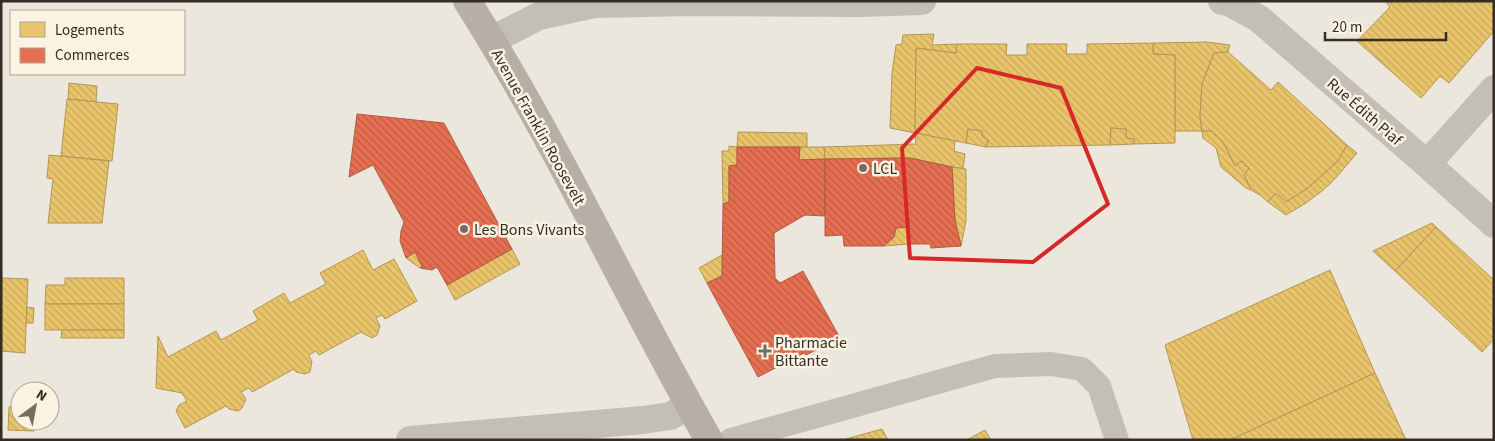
<svg xmlns="http://www.w3.org/2000/svg" width="1495" height="441" font-family="'Source Sans 3',sans-serif">
<defs>
<pattern id="homes-back-hatch" width="6" height="6" patternUnits="userSpaceOnUse" patternTransform="scale(1.25)"><rect width="6" height="6" fill="#e9c46a"/><path d="M-1 5l2 2M0 0l6 6M5-1l2 2" fill="none" stroke="#c8a95c"/></pattern>
<pattern id="shops-back-hatch" width="6" height="6" patternUnits="userSpaceOnUse" patternTransform="scale(1.25)"><rect width="6" height="6" fill="#e76f51"/><path d="M-1 5l2 2M0 0l6 6M5-1l2 2" fill="none" stroke="#bc5b43"/></pattern>
</defs>
<rect width="100%" height="100%" fill="#ece7dc"/>
<g fill="url(#homes-back-hatch)" stroke="#b39655">
<path d="M1385,1H1494V31L1449,83L1440,76L1421,98L1357,41L1390,7Z"/>
<path d="M934,34L932,45L957,44L956,53L916,48L915,133L890,128L892,73L896,45L902,44L903,35Z"/>
<path d="M1207,42L1230,45L1228,52L1214,53L1202,84L1200,116L1202,131H1175V55L1153,54V43Z"/>
<path d="M1153,43V54L1175,55V143L1134,144V139L1126,138V129L1111,128L1110,145L986,147L988,140L982,136V131L968,129L966,143L915,133L916,48L956,53L957,44H1007L1006,55H1027V44H1067L1066,54H1087V44Z"/>
<path d="M1228,52L1271,90L1278,82L1347,145L1338,161L1308,188L1286,202L1276,193L1268,202L1260,195L1251,190L1244,175L1249,168L1242,161L1235,166L1223,142L1212,131H1202L1200,116L1202,84L1214,53Z"/>
<path d="M69,83L97,86L96,102L68,99Z"/>
<path d="M67,99L118,104L112,161L61,156Z"/>
<path d="M1111,128L1126,129V138L1134,139V144L1110,145Z"/>
<path d="M968,129L982,131V136L988,140L986,147L966,143Z"/>
<path d="M1202,131H1212L1223,142L1235,166L1242,161L1249,168L1244,175L1251,190L1246,188L1221,167L1216,148L1203,138Z"/>
<path d="M738,132L807,133V147H737Z"/>
<path d="M915,133L955,141L954,151L965,154L963,169L910,158L825,159L824,147L916,144Z"/>
<path d="M1347,145L1357,153L1334,180L1322,191L1306,203L1286,215L1268,202L1276,193L1286,202L1308,188L1338,161Z"/>
<path d="M729,146L737,147V165L729,166V202L723,204L722,151H729Z"/>
<path d="M800,147H824L825,159L799,160Z"/>
<path d="M49,155L109,161L102,223H48L53,179L47,178Z"/>
<path d="M952,167L966,169V221L961,246L955,220Z"/>
<path d="M1432,223L1436,227L1395,271L1373,251Z"/>
<path d="M907,227L909,244L884,246L894,237L896,228Z"/>
<path d="M1436,227L1494,280V339L1482,352L1395,271Z"/>
<path d="M512,249L520,264L455,300L447,285Z"/>
<path d="M363,250L373,270L394,259L417,301L385,319L382,315L376,318L380,326L377,335L372,338L361,332L319,355L316,351L309,355L312,362L310,372L305,374L296,372L294,369L252,392L249,388L241,392L246,399L242,408L238,411L229,409L226,406L185,428L176,411L179,405L187,401L182,393L156,388L158,336L168,357L216,331L221,340L258,320L253,311L284,293L290,303L326,284L320,273Z"/>
<path d="M415,252L422,266L420,268L406,258Z"/>
<path d="M722,255V276L707,283L699,268Z"/>
<path d="M1330,270L1375,373L1230,440H1193L1165,345Z"/>
<path d="M2,278L28,279L25,353L1,351Z"/>
<path d="M65,278H124V304H45L46,285H65Z"/>
<rect x="45" y="304" width="79" height="26"/>
<path d="M27,307L34,308L33,323H26Z"/>
<path d="M62,330H124V338H61Z"/>
<path d="M1375,373L1406,440H1230Z"/>
<path d="M9,407H20V421H34V431L8,430Z"/>
<path d="M882,429L888,440L846,439Z"/>
<path d="M985,430L991,440H967Z"/>
</g>
<g fill="url(#shops-back-hatch)" stroke="#b15b44">
<path d="M357,114L444,123L512,249L447,285L437,267L432,270L420,268L422,266L415,252L406,258L400,241L401,231L404,222L373,165L349,177Z"/>
<path d="M737,147H800L799,160L825,159V216L805,215L774,233L775,278L780,283L803,271L840,338L806,355L804,353L758,377L707,283L722,276L723,204L729,202V166L737,165Z"/>
<path d="M910,158L952,167L955,220L961,246L931,248L930,244H909L907,227L896,228L894,237L884,246H844L843,235L825,236V159Z"/>
</g>
<g fill="none" stroke-linecap="round" stroke-linejoin="round">
<path stroke="#c4bfb6" stroke-width="24" d="M731,440L995,366L1051,364L1082,369L1099,386L1117,440"/>
<g stroke="#c4bfb6" stroke-width="28">
<path d="M1222,1L1228,2L1258,18L1427,164L1494,89"/>
<path d="M492,40L539,16L594,4L693,2L859,3L922,1"/>
<path d="M1427,164L1494,224"/>
<path d="M410,440L643,420L670,416L689,406"/>
</g>
<path stroke="#b5afa6" stroke-width="28" d="M467,1C557,142 626,295 709,440"/>
</g>
<path fill="none" stroke="#d62828" stroke-width="4" stroke-linejoin="round" d="M977,68L1061,88L1108,204L1033,262L910,258L902,148Z"/>
<g fill="#746d65" stroke="#faf3e2" stroke-width="2">
<circle cx="863" cy="168" r="5"/>
<circle cx="464" cy="229" r="5"/>
<path d="M762.5 343.5h5v5h5v5h-5v5h-5v-5h-5v-5h5z"/>
</g>
<g text-anchor="middle" stroke-width="5" stroke-linejoin="round" paint-order="stroke">
<g font-size="16" fill="#342c25" stroke="#faf3e2">
<text transform="translate(1365 111) rotate(41)" y="6">Rue Édith Piaf</text>
<text transform="translate(539 127) rotate(61)" y="6">Avenue Franklin Roosevelt</text>
</g>
<g font-size="16" fill="#342c25" stroke="#faf3e2" text-anchor="start">
<text x="873" y="174">LCL</text>
<text x="474" y="235">Les Bons Vivants</text>
<text x="775" y="348">Pharmacie<tspan x="775" dy="18">Bittante</tspan></text>
</g>
</g>
<rect width="1495" height="441" fill="none" stroke="#342c25" stroke-width="5"/>
<rect x="10" y="10" width="175" height="65" fill="#faf3e2" stroke="#aba396"/>
<rect x="20" y="22" width="25" height="15" fill="#e9c46a" stroke="#aba396"/>
<text x="55" y="35" font-size="15" fill="#342c25">Logements</text>
<rect x="20" y="48" width="25" height="15" fill="#e76f51" stroke="#aba396"/>
<text x="55" y="60" font-size="15" fill="#342c25">Commerces</text>
<g transform="translate(35 406) rotate(32)"><circle r="24" fill="#faf3e2" stroke="#aba396"/>
<path d="M0-4L9 19L0 12L-9 19Z" fill="#746d65"/>
<text y="-8" font-size="14" font-weight="bold" text-anchor="middle" fill="#342c25">N</text>
</g>
<path d="M1325 32v8h121v-8" fill="none" stroke="#342c25" stroke-width="2.5"/>
<text x="1332" y="32" font-size="15" fill="#342c25" stroke="#faf3e2" stroke-width="4" paint-order="stroke">20 m</text>
</svg>
